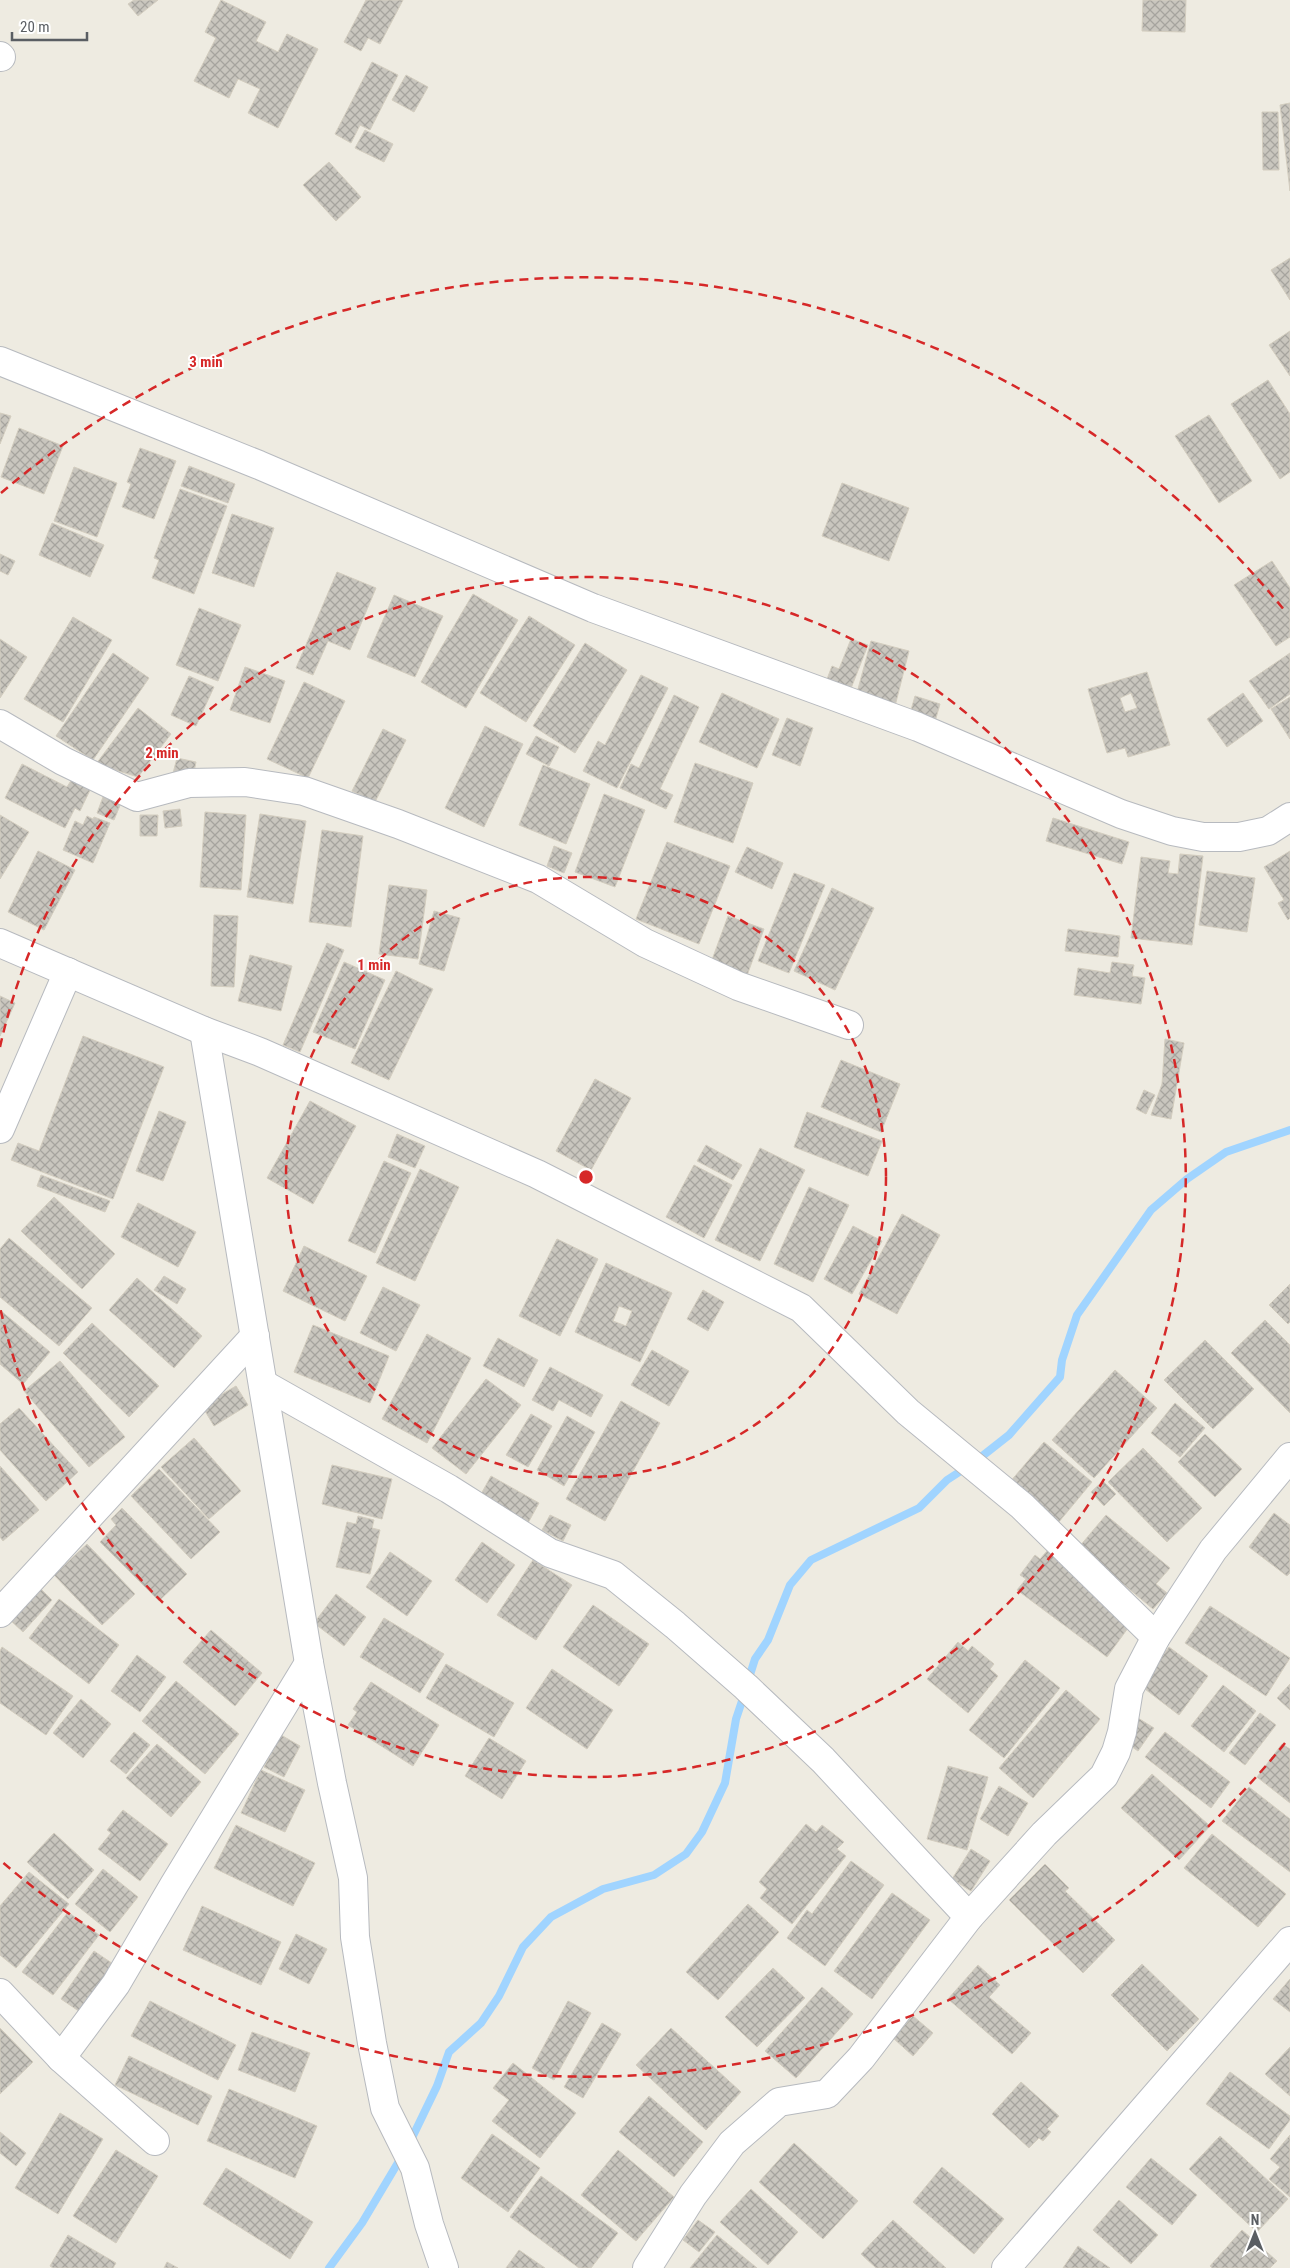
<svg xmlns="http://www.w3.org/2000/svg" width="1290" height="2268" font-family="'Roboto Condensed',sans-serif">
<defs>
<pattern id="building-cross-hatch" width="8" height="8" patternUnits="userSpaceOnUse" patternTransform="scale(1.25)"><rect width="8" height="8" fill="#c9c6be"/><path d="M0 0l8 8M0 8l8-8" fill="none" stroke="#a6a49e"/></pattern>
</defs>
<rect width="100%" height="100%" fill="#eeebe1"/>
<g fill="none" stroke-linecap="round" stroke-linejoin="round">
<g stroke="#a0d4ff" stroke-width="8">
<path d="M976,1461L1009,1435L1060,1377L1062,1360L1077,1315L1151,1210L1187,1179L1226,1152L1290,1130"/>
<path d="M748,1681L755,1659L768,1640L790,1585L811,1560L919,1508L947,1480L967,1467"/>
<path d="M410,2142L437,2086L449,2052L481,2023L499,1996L523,1947L551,1917L603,1889L654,1875L686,1854L702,1832L725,1783L736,1719L745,1692"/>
<path d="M329,2268L362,2223L402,2156"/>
</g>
</g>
<g fill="url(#building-cross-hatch)" stroke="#d3cdbf" fill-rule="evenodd">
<path d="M134,0H158L138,16L128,4Z"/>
<path d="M221,0L266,22L256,41L278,52L287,34L318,49L278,128L248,113L260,89L238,79L229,98L194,81L216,38L205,32Z"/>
<path d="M366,0H403L380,44L368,38L361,51L344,42Z"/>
<path d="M1143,0H1186L1185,32L1142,31Z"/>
<path d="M372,62L398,75L370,130L360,125L351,143L335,134Z"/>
<path d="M406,75L428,87L414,112L392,100Z"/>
<path d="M1290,103V191L1280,105Z"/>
<path d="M1262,112H1278L1279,170H1263Z"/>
<path d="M365,130L393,144L384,162L355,148Z"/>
<path d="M329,162L361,197L336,221L303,185Z"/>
<path d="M1290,258V300L1271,270Z"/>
<path d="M1290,331V376L1269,345Z"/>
<path d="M1268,380L1290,414V472L1280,479L1231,404Z"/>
<path d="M0,413L11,416L0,444Z"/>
<path d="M1209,415L1252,481L1219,503L1175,436Z"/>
<path d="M19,428L63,446L44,494L1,477Z"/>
<path d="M140,448L176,461L154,519L122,507L131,484L127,482Z"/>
<path d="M189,466L235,484L228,503L181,486Z"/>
<path d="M74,467L117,483L97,537L54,521Z"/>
<path d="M842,483L909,508L889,561L822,536Z"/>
<path d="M180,489L227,506L194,594L152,578L159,560L154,558Z"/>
<path d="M232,514L274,528L254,587L212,573Z"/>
<path d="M52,523L104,545L90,577L39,555Z"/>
<path d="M0,554L15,561L8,575L0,571Z"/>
<path d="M1272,561L1290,588V637L1276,646L1234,585Z"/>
<path d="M337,572L376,588L350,650L328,641L313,675L296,668Z"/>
<path d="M473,594L518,620L466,708L421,682Z"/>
<path d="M394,595L443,616L415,677L367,657Z"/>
<path d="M199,608L241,625L218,681L176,665Z"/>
<path d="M529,616L575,645L526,722L480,693Z"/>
<path d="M73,617L112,640L63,722L24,699Z"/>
<path d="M0,639L27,657L0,698Z"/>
<path d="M851,639L868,645L848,696L824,687L832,666L839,669Z"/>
<path d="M871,641L909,651L894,710L855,700Z"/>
<path d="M585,643L627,670L575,753L533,726Z"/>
<path d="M113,653L149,678L93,760L56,736Z"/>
<path d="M1290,653V694L1269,709L1249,681Z"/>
<path d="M245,667L285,681L270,723L230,710Z"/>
<path d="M1147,672L1170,745L1128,757L1125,748L1107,753L1088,689ZM1131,693L1137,708L1125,712L1120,698Z"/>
<path d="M641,675L668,688L617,788L583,771L598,741L605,745Z"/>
<path d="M189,676L214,687L196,726L171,715Z"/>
<path d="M304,682L345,701L308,778L267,759Z"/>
<path d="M722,693L779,719L757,768L699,742Z"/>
<path d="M1243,693L1263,721L1227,747L1207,719Z"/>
<path d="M674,695L699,707L660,789L673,795L666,809L620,788L631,764L639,768Z"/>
<path d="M915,696L940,704L934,725L909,717Z"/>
<path d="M1290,697V739L1271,709Z"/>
<path d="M138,708L171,734L138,777L96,764Z"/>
<path d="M787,718L813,728L800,766L772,755Z"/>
<path d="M485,726L523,744L484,827L445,808Z"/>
<path d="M383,729L406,740L375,802L352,791Z"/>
<path d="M536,736L559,747L549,766L526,754Z"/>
<path d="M177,758L196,762L192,782L172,777Z"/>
<path d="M695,763L753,783L733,843L674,822Z"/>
<path d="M22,764L67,787L72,779L91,788L80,811L75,808L65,828L5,798Z"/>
<path d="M543,765L590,784L566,844L519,825Z"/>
<path d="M604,794L645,810L615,887L575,872Z"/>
<path d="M103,797L121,803L114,820L97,813Z"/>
<path d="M180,809L182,826L165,828L163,811Z"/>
<path d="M205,812L246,815L241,890L200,887Z"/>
<path d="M260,814L306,821L293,904L247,897Z"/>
<path d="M0,815L29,832L0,879Z"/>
<path d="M140,815H158L157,836H140Z"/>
<path d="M87,816L93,819L94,817L110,823L93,863L63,850L75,821L83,825Z"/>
<path d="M1053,818L1129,842L1122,864L1046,841Z"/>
<path d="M322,830L363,836L351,927L309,922Z"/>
<path d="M667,842L730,866L699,944L636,919Z"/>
<path d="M554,846L572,853L564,873L547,866Z"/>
<path d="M747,847L783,863L772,889L735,872Z"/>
<path d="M38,851L75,870L44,930L8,912Z"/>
<path d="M1290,851V918L1288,920L1278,903L1284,900L1264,867Z"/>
<path d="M1180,854L1203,856L1192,945L1131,938L1141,857L1170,861L1168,873L1178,874Z"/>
<path d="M1207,871L1255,878L1247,932L1199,925Z"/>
<path d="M794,873L825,885L789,973L758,961Z"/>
<path d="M389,885L427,890L418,959L379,954Z"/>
<path d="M832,888L874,908L835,990L794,971Z"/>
<path d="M434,911L460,918L444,971L419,964Z"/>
<path d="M214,915L238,916L234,987L211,986Z"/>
<path d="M728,916L764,929L745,981L709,968Z"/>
<path d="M1068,929L1120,936L1118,957L1065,951Z"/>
<path d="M327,943L344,950L300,1052L283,1045Z"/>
<path d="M250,955L292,966L281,1011L238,1001Z"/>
<path d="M344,962L385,980L355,1049L313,1032Z"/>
<path d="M1112,962L1134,965L1132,976L1145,978L1141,1004L1074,995L1078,968L1110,973Z"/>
<path d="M396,971L433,989L389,1080L351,1063Z"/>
<path d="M0,996L15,1003L0,1036Z"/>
<path d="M83,1036L164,1067L113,1199L11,1160L18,1143L39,1151Z"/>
<path d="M1165,1039L1184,1043L1171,1119L1151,1115L1162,1084Z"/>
<path d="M841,1060L900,1084L881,1132L821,1107Z"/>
<path d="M595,1079L631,1098L591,1170L556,1151Z"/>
<path d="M1144,1090L1155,1095L1146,1114L1136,1109Z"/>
<path d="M310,1101L356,1126L313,1204L267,1178Z"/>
<path d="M159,1111L186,1122L163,1181L136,1171Z"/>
<path d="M807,1112L882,1141L868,1176L794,1147Z"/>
<path d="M397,1134L425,1146L415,1168L388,1157Z"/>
<path d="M706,1145L742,1165L733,1180L697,1161Z"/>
<path d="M760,1148L805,1170L760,1261L715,1240Z"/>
<path d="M384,1161L411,1173L375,1253L348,1241Z"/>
<path d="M694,1165L732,1185L704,1238L666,1217Z"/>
<path d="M420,1169L459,1187L415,1281L376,1263Z"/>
<path d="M41,1175L110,1201L105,1212L37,1186Z"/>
<path d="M809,1187L849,1205L813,1282L774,1264Z"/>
<path d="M54,1197L115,1254L82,1289L21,1231Z"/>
<path d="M138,1203L196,1232L178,1267L121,1237Z"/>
<path d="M902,1214L940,1235L897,1314L859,1294Z"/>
<path d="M853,1226L882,1241L852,1294L824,1279Z"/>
<path d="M9,1238L92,1308L59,1346L0,1297V1249Z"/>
<path d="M557,1239L598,1259L560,1336L519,1316Z"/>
<path d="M304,1246L367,1276L345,1321L283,1291Z"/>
<path d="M606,1263L672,1293L640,1362L575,1332ZM619,1306L632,1311L626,1326L613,1321Z"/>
<path d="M164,1276L186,1289L177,1304L154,1290Z"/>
<path d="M137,1278L202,1336L174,1368L109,1310Z"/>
<path d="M1290,1284V1322L1288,1324L1269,1305Z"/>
<path d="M383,1287L420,1305L396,1351L360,1333Z"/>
<path d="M703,1290L724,1302L708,1331L687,1319Z"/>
<path d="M0,1310L50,1352L23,1384L0,1364Z"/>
<path d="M1265,1320L1290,1345V1413L1231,1353Z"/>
<path d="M92,1323L159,1386L129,1417L63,1353Z"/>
<path d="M313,1325L389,1356L370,1403L294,1372Z"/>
<path d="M427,1334L471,1358L427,1443L382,1419Z"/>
<path d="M498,1338L538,1360L524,1387L483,1366Z"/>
<path d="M1205,1340L1254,1389L1213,1429L1164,1380Z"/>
<path d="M652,1350L689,1371L669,1406L631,1385Z"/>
<path d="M60,1361L125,1437L89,1467L24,1391Z"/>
<path d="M550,1367L603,1395L591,1417L559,1400L553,1411L532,1400Z"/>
<path d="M1115,1370L1157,1408L1094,1478L1052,1440Z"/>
<path d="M486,1379L521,1405L466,1474L432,1448Z"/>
<path d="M236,1386L248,1405L214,1426L202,1406Z"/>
<path d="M621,1401L660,1423L605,1521L566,1499Z"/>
<path d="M1175,1403L1205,1428L1180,1457L1151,1433Z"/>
<path d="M19,1408L78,1472L46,1501L0,1450V1424Z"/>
<path d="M531,1414L552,1426L528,1467L506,1455Z"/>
<path d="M567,1416L595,1432L564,1486L537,1470Z"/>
<path d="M1205,1434L1242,1469L1215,1497L1178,1462Z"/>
<path d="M194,1438L241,1491L209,1519L161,1467Z"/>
<path d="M1044,1442L1092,1482L1058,1523L1010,1482Z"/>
<path d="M1143,1448L1202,1508L1167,1542L1108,1482Z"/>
<path d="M332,1465L392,1479L382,1519L322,1504Z"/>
<path d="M0,1466L39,1510L3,1541L0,1537Z"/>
<path d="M159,1469L220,1532L191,1559L131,1496Z"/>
<path d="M491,1476L539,1503L528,1523L480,1496Z"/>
<path d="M1103,1481L1116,1494L1104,1506L1091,1492Z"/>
<path d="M122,1508L187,1574L159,1601L100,1542L116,1525L111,1519Z"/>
<path d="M1274,1513L1290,1525V1573L1287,1576L1249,1547Z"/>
<path d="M550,1515L571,1525L563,1541L542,1530Z"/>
<path d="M1106,1515L1170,1568L1156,1584L1167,1593L1153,1609L1079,1547Z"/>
<path d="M358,1516L374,1520L372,1528L380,1530L370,1574L336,1567L347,1522L356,1524Z"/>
<path d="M482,1542L515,1565L487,1603L455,1580Z"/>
<path d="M87,1544L135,1594L102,1625L54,1575Z"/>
<path d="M1047,1551L1136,1617L1107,1657L1017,1590L1026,1579L1020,1575L1035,1555L1040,1559Z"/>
<path d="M390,1552L432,1581L407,1616L366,1587Z"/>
<path d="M533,1560L572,1585L536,1640L497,1615Z"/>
<path d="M38,1586L52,1600L23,1632L8,1618Z"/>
<path d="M336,1594L366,1617L344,1646L314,1623Z"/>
<path d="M59,1599L119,1645L89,1684L29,1638Z"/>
<path d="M593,1605L649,1644L619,1686L563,1647Z"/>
<path d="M1210,1606L1290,1658L1266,1696L1185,1643Z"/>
<path d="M384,1618L444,1654L420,1693L360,1657Z"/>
<path d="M211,1630L262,1673L235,1706L183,1662Z"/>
<path d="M958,1642L968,1651L972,1646L994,1664L990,1669L998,1676L968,1713L927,1679Z"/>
<path d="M2,1647L73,1696L46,1735L0,1703V1651Z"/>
<path d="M1169,1647L1208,1676L1179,1715L1141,1686Z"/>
<path d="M137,1655L166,1677L140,1712L111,1691Z"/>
<path d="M1025,1660L1060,1688L1004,1758L969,1730Z"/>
<path d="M446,1664L514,1703L494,1737L426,1698Z"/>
<path d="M552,1669L613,1710L587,1749L526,1708Z"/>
<path d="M176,1681L239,1734L205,1774L142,1721Z"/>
<path d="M371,1682L439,1725L413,1766L348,1725L357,1712L353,1709Z"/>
<path d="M1290,1684V1710L1277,1698Z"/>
<path d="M1223,1685L1256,1711L1224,1752L1191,1726Z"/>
<path d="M1066,1690L1100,1719L1033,1798L999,1768Z"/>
<path d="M81,1699L111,1724L83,1758L53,1733Z"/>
<path d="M1260,1713L1276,1725L1245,1765L1229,1753Z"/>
<path d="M1138,1718L1154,1728L1138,1751L1122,1740Z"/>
<path d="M134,1732L150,1745L126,1774L110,1761Z"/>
<path d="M1165,1732L1230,1782L1211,1808L1145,1757Z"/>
<path d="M281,1735L300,1746L284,1777L264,1767Z"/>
<path d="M489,1738L526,1761L502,1799L465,1776Z"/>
<path d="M157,1744L201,1782L171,1817L126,1778Z"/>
<path d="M1282,1744L1290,1749V1803L1257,1777Z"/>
<path d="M948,1766L988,1777L967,1850L927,1839Z"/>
<path d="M261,1770L305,1790L285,1832L241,1813Z"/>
<path d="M1152,1774L1210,1826L1179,1860L1121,1808Z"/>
<path d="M999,1786L1028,1803L1008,1836L980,1819Z"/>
<path d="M1249,1787L1290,1819V1872L1222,1821Z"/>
<path d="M123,1810L168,1844L140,1881L98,1849L111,1833L107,1830Z"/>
<path d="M806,1824L816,1832L822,1825L844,1842L837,1849L846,1856L792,1924L760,1898L767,1889L759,1882Z"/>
<path d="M236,1825L315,1863L293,1906L214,1868Z"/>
<path d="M54,1833L94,1870L68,1899L27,1862Z"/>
<path d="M1212,1834L1286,1894L1258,1927L1184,1868Z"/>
<path d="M971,1849L990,1861L971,1891L952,1879Z"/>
<path d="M851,1861L884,1885L825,1966L787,1938L807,1910L812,1914Z"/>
<path d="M1045,1864L1069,1888L1065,1891L1115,1940L1083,1973L1009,1900Z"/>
<path d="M103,1869L138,1897L110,1932L75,1904Z"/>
<path d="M29,1872L69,1904L16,1968L0,1955V1906Z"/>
<path d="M892,1893L930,1920L872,1999L834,1971Z"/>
<path d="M748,1904L779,1932L718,2000L686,1972Z"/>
<path d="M202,1906L281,1942L261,1985L183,1950Z"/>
<path d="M68,1912L99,1935L53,1995L22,1972Z"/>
<path d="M296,1934L327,1949L309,1984L279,1969Z"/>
<path d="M94,1951L119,1968L86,2016L61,1999Z"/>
<path d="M1142,1964L1199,2019L1167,2051L1111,1995Z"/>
<path d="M978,1965L1000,1985L989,1997L1031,2033L1012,2054L948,1999Z"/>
<path d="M773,1968L805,1998L757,2047L725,2017Z"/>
<path d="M1290,1979V2012L1273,1999Z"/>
<path d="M822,1987L853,2014L796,2078L765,2051Z"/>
<path d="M150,2001L236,2045L218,2080L131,2036Z"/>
<path d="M568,2001L591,2013L554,2080L532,2068Z"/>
<path d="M913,2016L933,2033L913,2056L893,2038Z"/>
<path d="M602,2023L621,2034L583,2098L564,2087Z"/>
<path d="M0,2028L33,2062L0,2094Z"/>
<path d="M671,2028L741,2092L706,2130L636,2065Z"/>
<path d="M252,2032L310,2053L295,2092L238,2070Z"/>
<path d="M1290,2047V2096L1265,2074Z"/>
<path d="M129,2056L212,2096L198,2125L115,2085Z"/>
<path d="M513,2063L576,2113L540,2158L492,2121L509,2100L493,2088Z"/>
<path d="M1230,2072L1290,2116V2120L1269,2149L1206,2104Z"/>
<path d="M1021,2082L1059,2116L1047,2129L1051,2132L1043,2141L1039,2138L1029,2148L992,2114Z"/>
<path d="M229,2089L317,2126L295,2178L207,2141Z"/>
<path d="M649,2096L703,2142L674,2177L619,2132Z"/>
<path d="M60,2113L103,2139L58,2214L15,2188Z"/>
<path d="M0,2132L26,2153L16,2166L0,2153Z"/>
<path d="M492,2134L540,2168L508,2212L461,2178Z"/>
<path d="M1290,2135V2197L1269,2179L1280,2167L1270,2159Z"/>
<path d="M1220,2136L1288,2199L1257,2232L1189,2169Z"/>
<path d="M794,2143L858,2201L823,2239L759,2182Z"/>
<path d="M116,2150L158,2176L116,2243L73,2216Z"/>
<path d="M618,2150L674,2197L636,2241L581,2195Z"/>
<path d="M1151,2158L1197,2195L1172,2225L1126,2187Z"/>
<path d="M942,2167L1004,2219L974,2254L913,2202Z"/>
<path d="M226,2168L313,2222L290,2259L203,2204Z"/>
<path d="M541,2176L618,2233L591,2268H579L510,2217Z"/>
<path d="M751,2189L798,2232L768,2265L720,2222Z"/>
<path d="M1119,2200L1158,2235L1131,2264L1093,2230Z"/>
<path d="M698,2220L715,2232L699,2252L683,2240Z"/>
<path d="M893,2220L946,2268H876L861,2254Z"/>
<path d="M1242,2230L1277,2261L1270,2268H1212L1210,2266Z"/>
<path d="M68,2235L116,2263L113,2268H53L50,2266Z"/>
<path d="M717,2235L757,2268H690Z"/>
<path d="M1078,2246L1110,2268H1063Z"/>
<path d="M519,2250L545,2268H506Z"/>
<path d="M167,2262L178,2268H164Z"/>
</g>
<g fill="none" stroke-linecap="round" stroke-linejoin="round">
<g stroke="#b7babf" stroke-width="30">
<g id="minor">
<path d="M0,56L1,57"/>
<path d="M0,361L259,465L593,608L918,727L1121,814L1172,831L1203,837H1239L1268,831L1290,817"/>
<path d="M0,724L63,761L137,797L189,783L245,782L304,791L398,824L538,879L645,943L738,986L849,1025"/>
<path d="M0,943L204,1031L260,1052L537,1174L801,1308L908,1412L1022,1506L1156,1637"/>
<path d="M204,1031L309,1663L332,1783L353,1878L355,1937L372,2043L385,2108L415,2168L429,2224L444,2268"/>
<path d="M0,1129L68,972"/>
<path d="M263,1384L449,1489L550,1553L613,1575L675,1625L746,1687L823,1760L969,1917"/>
<path d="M0,1613L255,1336"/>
<path d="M0,1993L61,2058L155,2141"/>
<path d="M61,2058L116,1984L174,1885L309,1663"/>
<path d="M647,2268L693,2195L732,2143L779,2102L827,2094L861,2058L969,1917L1044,1834L1104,1776L1116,1752L1122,1732L1129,1689L1156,1637L1213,1550L1290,1457"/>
<path d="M1006,2268L1290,1941"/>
</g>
</g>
<use href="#minor" stroke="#fff" stroke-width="28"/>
</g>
<g fill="none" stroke="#d62828" stroke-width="2.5" stroke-dasharray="9 6">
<circle cx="586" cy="1177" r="300"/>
<path d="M0 1047A600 600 0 1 1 0 1307"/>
<path d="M1285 1743A900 900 0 0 1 1 1861M1 493A900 900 0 0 1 1285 611"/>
</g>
<circle cx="586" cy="1177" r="8" fill="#d62828" stroke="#fff" stroke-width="2.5"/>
<g font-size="15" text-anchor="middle" font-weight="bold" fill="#d62828" stroke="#fff" stroke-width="4" stroke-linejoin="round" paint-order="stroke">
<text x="206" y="367">3 min</text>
<text x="162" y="758">2 min</text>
<text x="374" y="970">1 min</text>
</g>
<g transform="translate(1255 2233)" stroke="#ffffff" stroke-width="4" paint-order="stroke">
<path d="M0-4L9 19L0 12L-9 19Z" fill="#5a5e63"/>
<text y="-8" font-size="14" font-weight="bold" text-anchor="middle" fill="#5a5e63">N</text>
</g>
<path d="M12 32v8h75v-8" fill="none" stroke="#5a5e63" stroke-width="2.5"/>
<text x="20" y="32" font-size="15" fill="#5a5e63" stroke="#ffffff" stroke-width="4" paint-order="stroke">20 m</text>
</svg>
